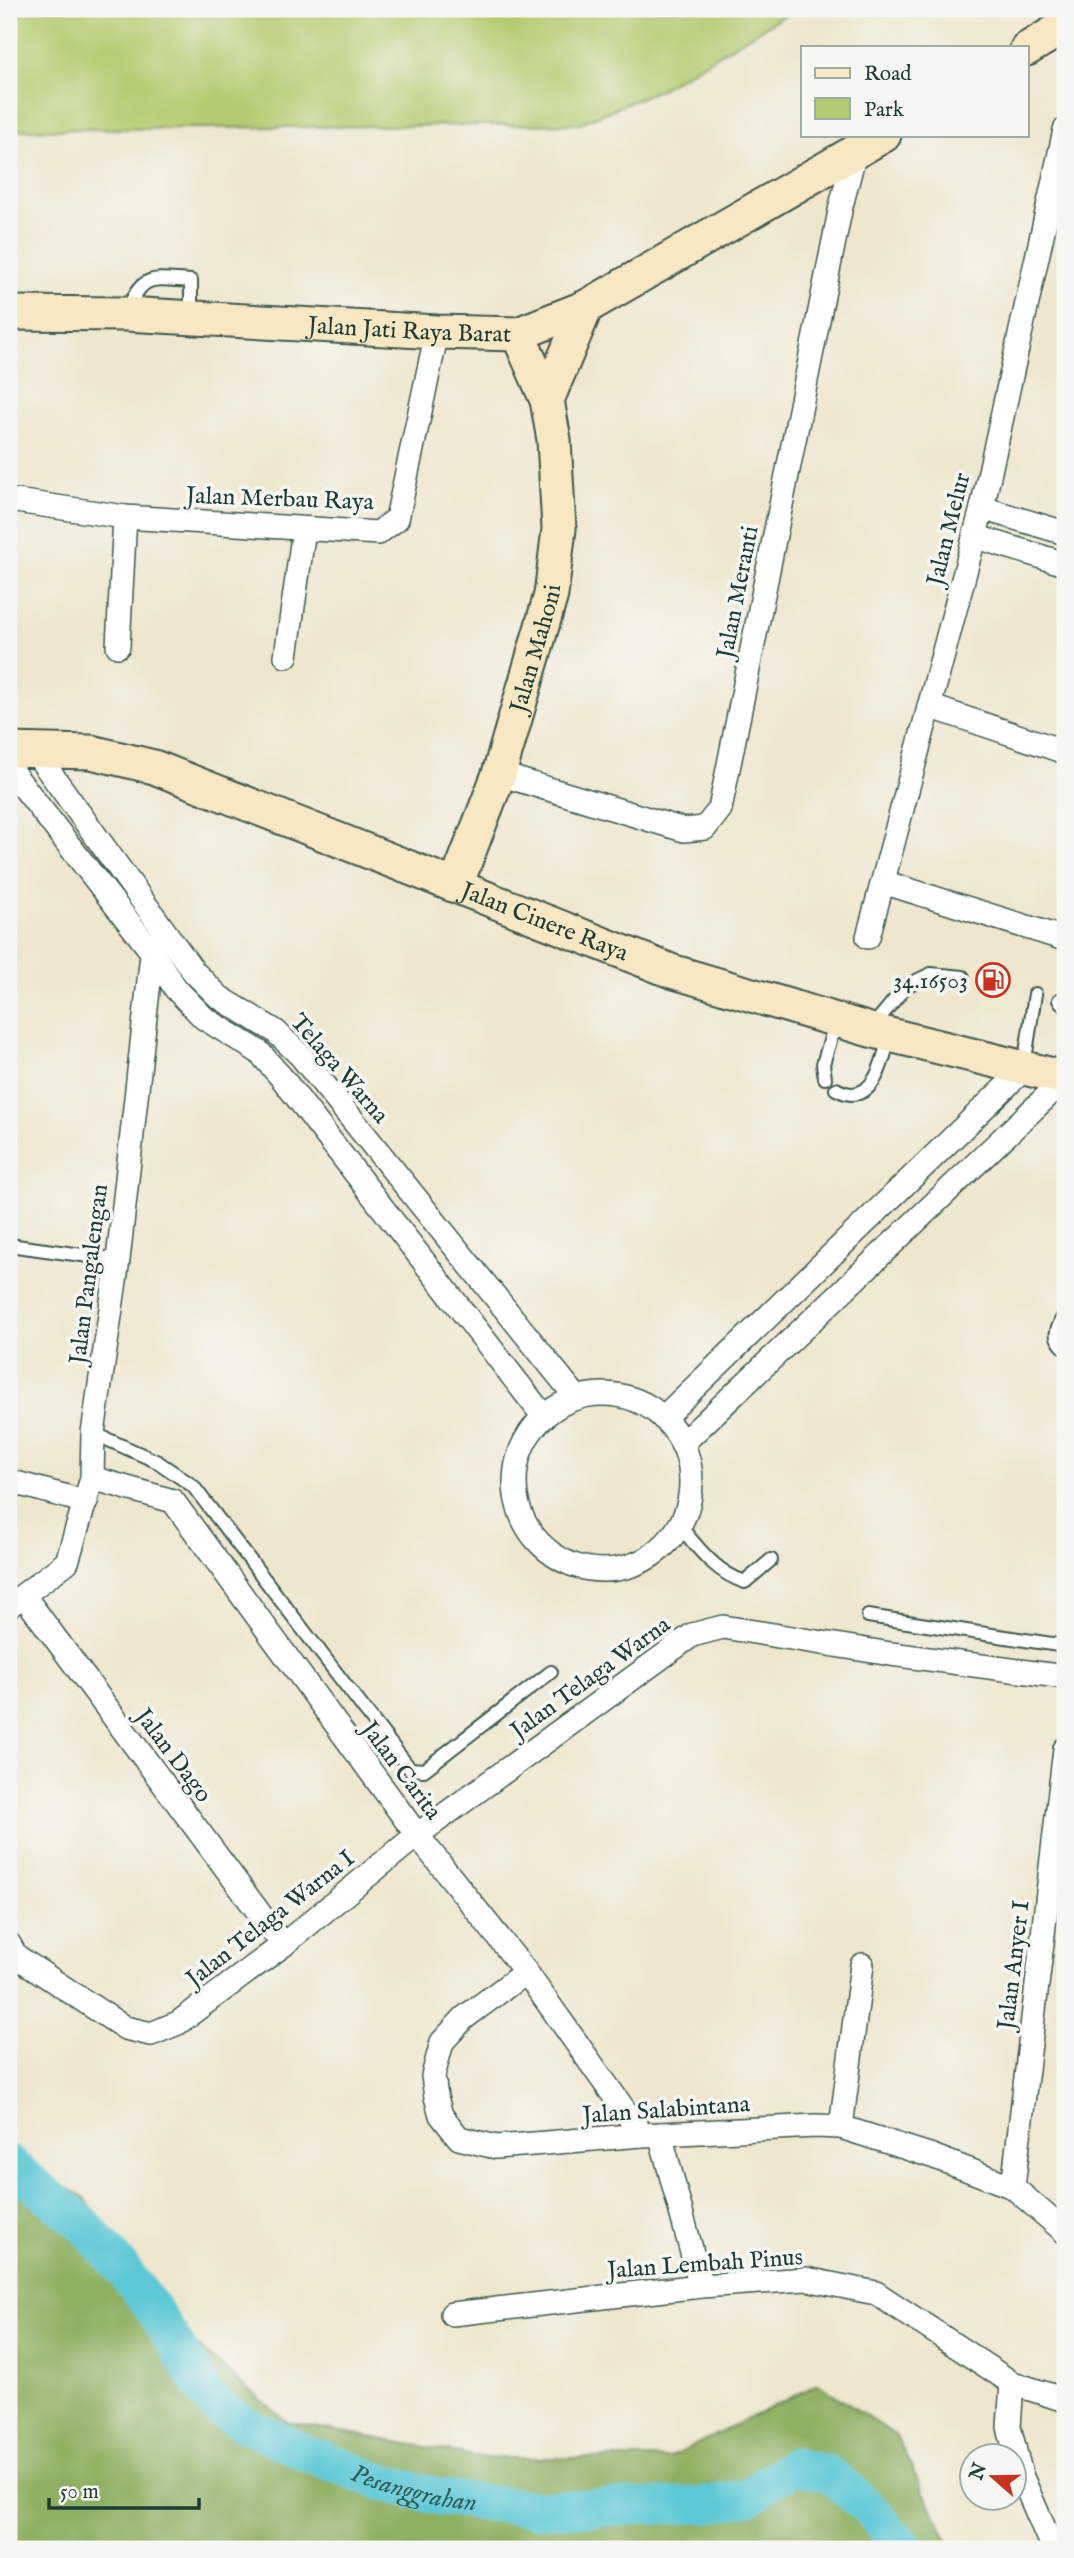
<svg xmlns="http://www.w3.org/2000/svg" width="1074" height="2558" font-family="'IM FELL English',serif">
<rect width="100%" height="100%" fill="#f6f6f2"/>
<filter id="ink" filterUnits="userSpaceOnUse"><feTurbulence type="fractalNoise" baseFrequency=".0143" numOctaves="2"/><feDisplacementMap in="SourceGraphic" scale="14" xChannelSelector="R" yChannelSelector="G"/><feConvolveMatrix kernelMatrix="1 2 1 2 8 2 1 2 1" color-interpolation-filters="sRGB"/></filter>
<filter id="wash" filterUnits="userSpaceOnUse"><feTurbulence type="fractalNoise" baseFrequency=".00686" numOctaves="4" result="noise"/><feDisplacementMap in="SourceGraphic" scale="28" xChannelSelector="R" yChannelSelector="G"/><feGaussianBlur stdDeviation="1.57" result="paint"/><feColorMatrix in="noise" values="0 0 0 0 0 0 0 0 0 0 0 0 0 0 0 0 0 1.4 0 .05"/><feComposite in="paint" operator="in"/></filter>
<g filter="url(#wash)">
<rect width="100%" height="100%" fill="#eee6cd"/>
<path fill="#b4cc71" stroke="#6a8452" stroke-width="2" d="M9,9H795L659,90L578,124L9,130Z"/>
<path fill="#8fb063" stroke="#57764c" stroke-width="2" d="M9,2154L84,2198L192,2342L287,2422L486,2458H669L818,2384L896,2436L952,2549H9Z"/>
<g fill="none" stroke-linecap="round" stroke-linejoin="round">
<path stroke="#5cc8d5" stroke-width="37" id="s1" d="M9,2164L82,2223L117,2262L153,2309L207,2395L220,2409L244,2424L306,2453L379,2481L439,2497L538,2509L704,2505L747,2498L793,2466L829,2474L867,2506L906,2549"/>
</g>
</g>
<g filter="url(#ink)">
<g fill="none" stroke-linecap="round" stroke-linejoin="round">
<g stroke="#3e564b" stroke-width="16">
<g id="lane">
<path d="M127,312C143,272 152,279 191,281V317"/>
<path d="M1059,1000L1065,1006"/>
<path d="M872,1027L906,986L931,974L963,977"/>
<path d="M1024,1066L1035,994"/>
<path d="M825,1078L823,1064L836,1021"/>
<path d="M836,1089C840,1091 847,1094 852,1094C878,1094 884,1054 890,1035"/>
<path d="M1065,1204V1215"/>
<path d="M9,1245L118,1260"/>
<path d="M1065,1313C1058,1329 1050,1334 1065,1348"/>
<path d="M93,1433L158,1462L193,1486L410,1769L424,1770L551,1672"/>
<path d="M679,1525C698,1548 716,1573 745,1582L771,1560"/>
<path d="M868,1616L1065,1646"/>
</g>
</g>
<g stroke="#3e564b" stroke-width="26">
<g id="street">
<path d="M9,500L125,517L378,533L397,519L437,332"/>
<path d="M982,508L1065,533"/>
<path d="M974,536L1065,564"/>
<path d="M118,646L125,517"/>
<path d="M286,656L304,529"/>
<path d="M929,706L1065,752"/>
<path d="M33,749L194,972L219,997L275,1031L301,1056L577,1398"/>
<path d="M9,768L152,952L176,989L204,1018L259,1052L282,1078L544,1417"/>
<path d="M499,774L684,830L705,828L720,809L841,206L855,152"/>
<path d="M883,882L1065,939"/>
<path d="M868,937L982,508L1065,130"/>
<circle cx="603" cy="1482" r="88"/>
<path d="M663,1418L1024,1069"/>
<path d="M682,1444L1065,1079"/>
<path d="M92,1478L173,1501L417,1835L526,1972L642,2135"/>
<path d="M9,1481L86,1502"/>
<path d="M24,1596L283,1945"/>
<path d="M9,1606L67,1562L92,1478L93,1433L118,1260L153,945"/>
<path d="M9,1944L16,1956L125,2028L151,2034L178,2023L283,1945L417,1835L692,1635L723,1627L891,1654L1065,1677"/>
<path d="M526,1972L464,2018L442,2042L433,2076L436,2097L441,2115L459,2138L496,2147L642,2135L815,2126L841,2127L932,2156L1013,2187L1065,2232"/>
<path d="M841,2127L862,1965"/>
<path d="M660,2134L701,2286"/>
<path d="M1013,2187L1065,1749"/>
<path d="M452,2314L701,2286L806,2279L876,2293L1012,2383L1065,2400"/>
<path d="M1012,2383L1009,2427L1021,2475L1053,2549"/>
</g>
</g>
<g stroke="#3e564b" stroke-width="37">
<g id="secondary">
<path d="M1027,49L1065,26"/>
<path id="s2" d="M9,313L126,314L437,332L518,334L586,307L884,135"/>
<path d="M547,400L586,307"/>
<path id="s3" d="M9,750L91,752L154,767L671,971L870,1030L1065,1078"/>
<path id="s4" d="M456,885L499,774L551,595L559,529L554,440L547,400L518,334"/>
</g>
</g>
<use href="#lane" stroke="#fff" stroke-width="12"/>
<use href="#street" stroke="#fff" stroke-width="23"/>
<use href="#secondary" stroke="#f8e7c3" stroke-width="33"/>
</g>
</g>
<defs>
<g id="fuel-ring" transform="scale(1.75)"><circle r="9.5" fill="#f6f6f2" stroke="#c8321e" stroke-width="1.5"/><path d="M-5.5-6h7V0h2V4h1.3V-2.5L3-4.5l.8-.8L6-3V5H2.5V1h-1V6h-7ZM-4.2-4.7v3.2H.2V-4.7Z" fill="#c8321e"/></g>
</defs>
<g fill-rule="evenodd">
<use href="#fuel-ring" x="993" y="980"/>
</g>
<g text-anchor="middle" stroke-width="7" stroke-linejoin="round" paint-order="stroke">
<g font-size="24" fill="#1f3d34" stroke="#f6f6f2">
<text dy="8" stroke="none"><textPath href="#s2" startOffset="401">Jalan Jati Raya Barat</textPath></text>
<text transform="translate(280 498) rotate(2)" y="8">Jalan Merbau Raya</text>
<text transform="translate(948 529) rotate(-76)" y="8">Jalan Melur</text>
<text transform="translate(737 592) rotate(-79)" y="8">Jalan Meranti</text>
<text dy="8" stroke="none"><textPath href="#s4" startOffset="250">Jalan Mahoni</textPath></text>
<text dy="8" stroke="none"><textPath href="#s3" startOffset="567">Jalan Cinere Raya</textPath></text>
<text transform="translate(340 1068) rotate(49)" y="8">Telaga Warna</text>
<text transform="translate(88 1274) rotate(-83)" y="8">Jalan Pangalengan</text>
<text transform="translate(590 1677) rotate(-36)" y="8">Jalan Telaga Warna</text>
<text transform="translate(174 1755) rotate(53)" y="8">Jalan Dago</text>
<text transform="translate(402 1770) rotate(53)" y="8">Jalan Carita</text>
<text transform="translate(270 1918) rotate(-38)" y="8">Jalan Telaga Warna I</text>
<text transform="translate(1013 1965) rotate(-83)" y="8">Jalan Anyer I</text>
<text transform="translate(666 2109) rotate(-4)" y="8">Jalan Salabintana</text>
<text transform="translate(705 2263) rotate(-4)" y="8">Jalan Lembah Pinus</text>
</g>
<g font-size="24" fill="#1f3d34" stroke="#f6f6f2" text-anchor="end">
<text x="968" y="988">34.16503</text>
</g>
<g font-size="26" font-style="italic" fill="#2e605c" stroke="#f6f6f2">
<text dy="9" stroke="none"><textPath href="#s1" startOffset="537">Pesanggrahan</textPath></text>
</g>
</g>
<rect width="1074" height="2558" fill="none" stroke="#f6f6f2" stroke-width="35"/>
<rect x="801" y="46" width="228" height="91" fill="#f6f6f2" stroke="#a0aca6" stroke-width="2"/>
<rect x="815" y="68" width="35" height="10" fill="#f8e7c3" stroke="#a0aca6" stroke-width="2"/>
<text x="864" y="80" font-size="21" fill="#1f3d34">Road</text>
<rect x="815" y="98" width="35" height="21" fill="#b4cc71" stroke="#a0aca6" stroke-width="2"/>
<text x="864" y="116" font-size="21" fill="#1f3d34">Park</text>
<g transform="translate(993 2477) rotate(290)"><circle r="33" fill="#f6f6f2" stroke="#a0aca6" stroke-width="2"/>
<path d="M0-5L12 26L0 18L-12 26Z" fill="#c8321e"/>
<text y="-10" font-size="19" font-weight="bold" text-anchor="middle" fill="#1f3d34">N</text>
</g>
<path d="M49 2498v10h150v-10" fill="none" stroke="#1f3d34" stroke-width="3.5"/>
<text x="60" y="2498" font-size="21" fill="#1f3d34" stroke="#f6f6f2" stroke-width="5" paint-order="stroke">50 m</text>
</svg>
